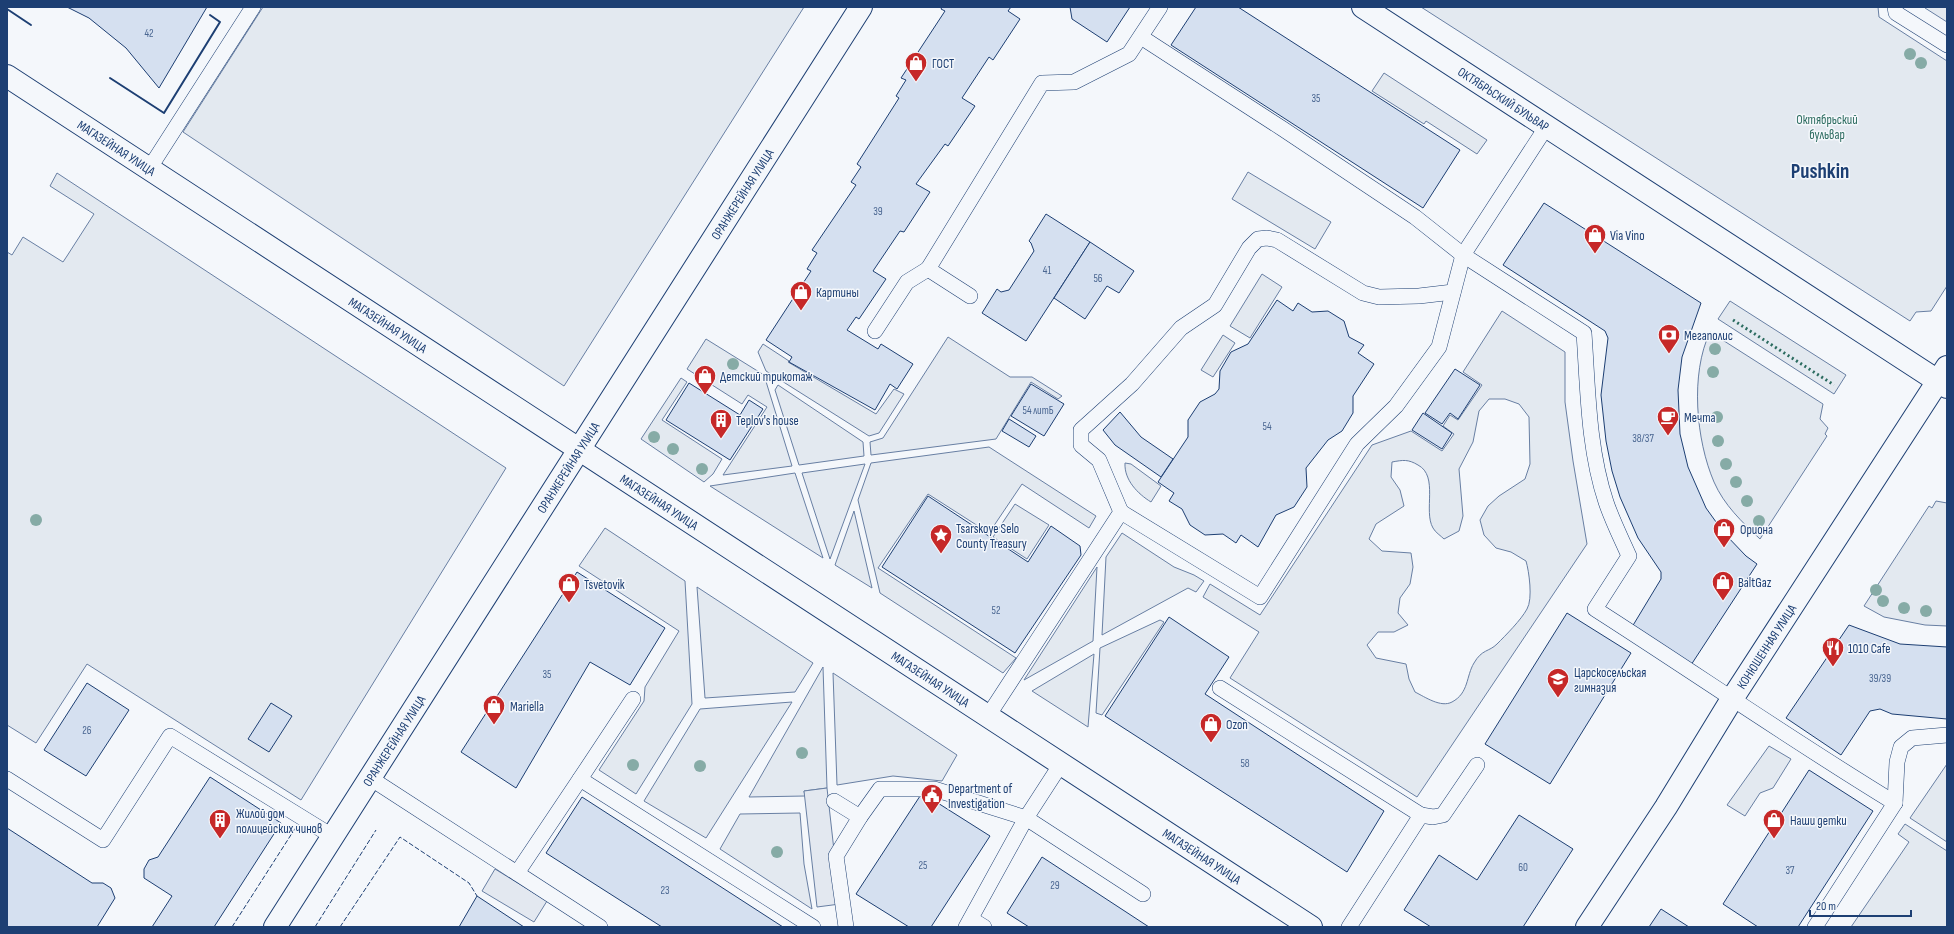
<svg xmlns="http://www.w3.org/2000/svg" width="1954" height="934" font-family="'Sofia Sans Condensed',sans-serif">
<rect width="100%" height="100%" fill="#f4f7fb"/>
<g fill="#e3e9f0" stroke="#687fa3" fill-rule="evenodd">
<path d="M263,7H804L564,386L183,132Z"/>
<path d="M1421,7H1878L1879,17L1947,61V286L1931,311L1916,312L1910,321Z"/>
<path d="M1925,7H1947V22L1925,8Z"/>
<path d="M1384,73L1487,140L1477,154L1426,121L1424,124L1372,91Z"/>
<path d="M1248,172L1331,222L1315,249L1232,199Z"/>
<path d="M57,173L506,468L301,800L87,664L36,743L7,725V252L12,255L23,237L63,262L67,256L94,214L50,186Z"/>
<path d="M1262,274L1282,287L1250,338L1230,326Z"/>
<path d="M1730,301L1846,375L1834,394L1718,319Z"/>
<path d="M1502,311L1565,352V402L1573,461L1587,544L1417,797L1230,678L1259,632L1203,597L1210,584L1260,615L1372,445L1411,431L1442,451L1454,434L1443,426L1450,415L1458,420L1482,385L1463,372ZM1489,399H1505L1519,404L1529,417L1530,464L1525,479L1499,496L1488,506L1480,520L1484,535L1496,548L1511,552L1526,561C1529,571 1533,599 1527,609C1521,620 1506,635 1497,644C1489,652 1482,649 1474,663C1466,676 1469,693 1452,702C1441,708 1425,697 1415,692L1409,679L1406,664L1376,658L1367,645L1378,632H1394L1408,625L1398,613L1400,598L1410,584L1413,567L1411,553L1382,551L1369,539L1376,524L1404,506L1400,490L1391,477L1392,462C1403,460 1408,459 1418,465C1439,476 1423,511 1433,528C1435,532 1441,536 1444,539L1459,531L1463,516L1459,469L1473,442L1479,411Z"/>
<path d="M1710,332L1823,404L1820,419L1828,428L1825,434L1827,436L1760,539C1742,522 1724,505 1714,482C1696,440 1690,374 1710,332Z"/>
<path d="M1223,335L1235,343L1213,377L1201,370Z"/>
<path d="M948,337L1010,377H1032L1062,396L1058,399L1031,382L996,439L871,455L870,442L883,438Z"/>
<path d="M706,339L764,375L792,466L723,475L767,407L748,395L742,404L687,369Z"/>
<path d="M763,344L789,361L788,362L876,414L894,389L904,394L879,433L869,436L766,371L758,352Z"/>
<path d="M681,378L687,382L662,420L722,459L713,474L704,482L641,439Z"/>
<path d="M778,385L863,442L864,456L799,465L775,390Z"/>
<path d="M989,447L1096,516L1089,528L1022,484L989,533L928,494L878,568L1016,658L1003,673L880,593L858,500L871,463Z"/>
<path d="M1125,463L1131,464L1161,486L1151,502C1138,494 1124,480 1125,463Z"/>
<path d="M865,464L830,559L802,473Z"/>
<path d="M795,473L823,558L710,486Z"/>
<path d="M1936,501L1947,503V626L1925,625L1884,617L1864,606L1929,506L1932,508Z"/>
<path d="M1015,504L1049,525L1027,559L993,537Z"/>
<path d="M854,511L872,588L835,565Z"/>
<path d="M605,528L685,581L692,704L636,794L599,770L644,701L645,687L679,631L579,566Z"/>
<path d="M1122,533L1174,567L1194,575L1204,581L1196,592L1188,588L1102,635L1106,557Z"/>
<path d="M1097,567L1093,641L1024,680Z"/>
<path d="M697,587L813,663L795,692L705,698Z"/>
<path d="M1160,620L1164,622L1102,715L1096,713L1100,648Z"/>
<path d="M1094,654L1088,727L1032,691Z"/>
<path d="M823,667L827,788L804,791L805,796L749,797Z"/>
<path d="M833,673L957,755L942,781L893,776L837,785Z"/>
<path d="M792,702L706,838L644,801L700,709Z"/>
<path d="M1769,746L1791,759L1773,788L1760,793L1745,816L1727,805Z"/>
<path d="M1947,764V842L1910,818Z"/>
<path d="M800,813L804,864L812,909L720,849L740,814Z"/>
<path d="M1905,824L1947,851V927H1851L1909,842L1898,834Z"/>
</g>
<g fill="#e3e8f0" stroke="#687fa3">
<path d="M827,788L840,904L817,907L804,791Z"/>
<path d="M495,869L547,901L534,922L482,891Z"/>
</g>
<g fill="#d5e0f0" stroke="#1d3f73">
<path d="M67,7H207L159,88L126,48L89,18Z"/>
<path d="M942,7H1011L1008,11L1020,19L993,60L989,57L962,98L975,106L948,146L945,144L916,184L930,192L904,232L900,231L873,271L886,279L859,319L856,317L847,330L878,349L881,344L913,364L897,389L890,384L875,410L789,362L792,357L766,340L811,271L807,269L817,253L812,250L856,185L851,182L861,167L857,164L899,98L896,96L906,80L901,78L945,11L941,9Z"/>
<path d="M1070,7H1130L1107,42L1072,19Z"/>
<path d="M1196,7H1238L1460,150L1423,208L1171,45Z"/>
<path d="M1544,203L1701,303L1682,357L1678,390L1680,434L1688,467L1706,508L1724,533L1746,556L1757,564L1691,665L1632,627L1661,579V572L1638,538L1620,497L1612,471L1606,441L1601,395L1608,338L1605,331L1503,265Z"/>
<path d="M1046,214L1090,242L1026,341L982,313L997,289L1001,292L1009,290L1034,251L1031,243L1029,241Z"/>
<path d="M1090,242L1134,271L1119,293L1107,286L1085,319L1054,298Z"/>
<path d="M1277,300L1293,311L1298,303L1312,312L1328,311L1344,321L1349,337L1364,345L1358,353L1374,364L1353,396V413L1342,431L1328,440L1306,468L1307,487L1294,507L1276,515L1258,547L1241,535L1236,543L1223,534L1205,535L1190,525L1182,509L1169,501L1174,493L1158,482L1188,437V420L1200,402L1215,394L1219,389L1220,371L1231,352L1248,344Z"/>
<path d="M1455,369L1480,385L1458,419L1450,413L1442,424L1425,413Z"/>
<path d="M689,383L740,415L749,400L763,409L730,460L666,420Z"/>
<path d="M1031,384L1064,404L1044,436L1011,416Z"/>
<path d="M1120,412L1141,437L1173,459L1161,477L1115,445L1103,430Z"/>
<path d="M1423,413L1452,433L1442,449L1412,430Z"/>
<path d="M1009,419L1036,436L1029,447L1002,431Z"/>
<path d="M928,496L1028,562L1051,526L1080,546L1081,555L1015,653L882,567Z"/>
<path d="M577,572L665,628L630,685L590,662L516,788L461,752Z"/>
<path d="M1567,613L1631,653L1550,784L1485,744Z"/>
<path d="M1169,617L1229,657L1205,694L1384,811L1347,872L1105,716Z"/>
<path d="M1849,625L1900,644L1947,647V719L1892,714L1880,709L1870,711L1841,755L1786,718Z"/>
<path d="M87,683L129,710L86,776L44,750Z"/>
<path d="M271,703L292,716L269,752L248,739Z"/>
<path d="M1809,770L1873,811L1798,927H1758L1723,904Z"/>
<path d="M210,777L281,823L214,927H152L172,896L144,878V869L149,860L158,857Z"/>
<path d="M922,793L990,836L931,927H909L856,894Z"/>
<path d="M582,797L783,927H662L546,853Z"/>
<path d="M1519,815L1573,849L1523,927H1431L1404,910L1439,855L1477,880Z"/>
<path d="M7,828L92,883H103L111,888L115,898L97,927H7Z"/>
<path d="M1042,857L1149,927H1029L1007,913Z"/>
<path d="M477,896L524,927H459Z"/>
<path d="M1661,909L1689,927H1649Z"/>
</g>
<g fill="none" stroke-linecap="round" stroke-linejoin="round">
<g stroke="#1d3f73" stroke-width="16">
<g id="lane">
<path d="M1895,7L1896,13L1947,45"/>
<path d="M1141,37L1283,129L1415,217L1463,255L1584,333C1588,389 1588,448 1606,502C1612,520 1621,538 1629,556L1595,609C1695,673 1793,741 1895,803"/>
<path d="M149,169L253,7"/>
<path d="M970,296L928,269L1042,83L1074,82L1129,54L1160,7"/>
<path d="M875,331L907,282L928,269"/>
<path d="M1121,512L1260,597L1357,444L1396,406L1439,347L1463,255L1547,126"/>
<path d="M1220,688L1421,815"/>
<path d="M988,716L1121,512L1099,460L1081,445V430L1132,384L1181,328L1215,305L1249,248L1258,239L1267,238L1277,240L1363,293L1379,297L1419,296L1453,292"/>
<path d="M370,778L600,927"/>
<path d="M7,779L103,840L170,736L332,836"/>
<path d="M580,779L633,699"/>
<path d="M834,801L860,817"/>
<path d="M517,873L580,779L813,927"/>
<path d="M971,919L984,927"/>
<path d="M846,927L836,856L860,817L880,789H934L1026,818L1143,894"/>
<path d="M966,927L1026,818L1061,764"/>
<path d="M1349,927L1421,815L1433,817L1443,815L1477,765"/>
<path d="M1815,927L1895,803L1897,762L1901,747L1912,738L1947,735"/>
</g>
</g>
<g stroke="#1d3f73" stroke-width="24">
<g id="street">
<path id="s1" d="M7,76L1311,927"/>
<path d="M1938,381L1947,367"/>
</g>
</g>
<g stroke="#1d3f73" stroke-width="24">
<g id="secondary">
<path id="s2" d="M1363,7L1947,387"/>
<path id="s3" d="M275,927L861,7"/>
<path id="s4" d="M1587,927L1666,807L1732,699L1938,381"/>
</g>
</g>
<use href="#lane" stroke="#f4f7fb" stroke-width="15"/>
<use href="#street" stroke="#f4f7fb" stroke-width="22"/>
<use href="#secondary" stroke="#f4f7fb" stroke-width="22"/>
<path stroke="#2c6c60" stroke-width="3" stroke-dasharray="2 3" stroke-linecap="butt" d="M1733,320L1834,385"/>
<g stroke="#1d3f73" stroke-width="1" stroke-dasharray="5 2" stroke-linecap="butt">
<path d="M232,927L296,827"/>
<path d="M315,927L376,830"/>
<path d="M340,927L400,837L469,883L477,896"/>
</g>
<g stroke="#1d3f73" stroke-width="2">
<path d="M7,9L31,25"/>
<path d="M110,78L164,113L220,22L210,15"/>
</g>
</g>
<g fill="#86aba6">
<circle cx="1910" cy="54" r="6"/>
<circle cx="1921" cy="63" r="6"/>
<circle cx="1715" cy="349" r="6"/>
<circle cx="733" cy="364" r="6"/>
<circle cx="1713" cy="372" r="6"/>
<circle cx="1717" cy="417" r="6"/>
<circle cx="654" cy="437" r="6"/>
<circle cx="1718" cy="441" r="6"/>
<circle cx="673" cy="449" r="6"/>
<circle cx="1726" cy="464" r="6"/>
<circle cx="702" cy="469" r="6"/>
<circle cx="1736" cy="482" r="6"/>
<circle cx="1747" cy="501" r="6"/>
<circle cx="36" cy="520" r="6"/>
<circle cx="1759" cy="521" r="6"/>
<circle cx="1876" cy="590" r="6"/>
<circle cx="1883" cy="601" r="6"/>
<circle cx="1904" cy="608" r="6"/>
<circle cx="1926" cy="611" r="6"/>
<circle cx="802" cy="753" r="6"/>
<circle cx="633" cy="765" r="6"/>
<circle cx="700" cy="766" r="6"/>
<circle cx="777" cy="852" r="6"/>
</g>
<defs>
<g id="shop-pin" transform="scale(1.15)"><path d="M0 17L-7.5 6A9.5 9.5 0 1 1 7.5 6Z" fill="#c62828" stroke="#f4f7fb"/><path d="M-5-2.5h2.3a2.7 3.5 0 0 1 5.4 0H5L5.5 6h-11ZM-1.5-2.5h3a1.5 2.3 0 0 0-3 0Z" fill="#fff"/></g>
<g id="bank-pin" transform="scale(1.15)"><path d="M0 17L-7.5 6A9.5 9.5 0 1 1 7.5 6Z" fill="#c62828" stroke="#f4f7fb"/><path d="M-6-4H6V4H-6ZM0-2.3a2.3 2.3 0 1 0 0 4.6a2.3 2.3 0 1 0 0-4.6Z" fill="#fff"/></g>
<g id="cafe-pin" transform="scale(1.15)"><path d="M0 17L-7.5 6A9.5 9.5 0 1 1 7.5 6Z" fill="#c62828" stroke="#f4f7fb"/><path d="M-5.5-4.5H6V0H3Q3 3.5 0 3.5H-2.5Q-5.5 3.5-5.5 0ZM3-3.2v2h1.7v-2ZM-6 4.5H4V6H-6Z" fill="#fff"/></g>
<g id="building-pin" transform="scale(1.15)"><path d="M0 17L-7.5 6A9.5 9.5 0 1 1 7.5 6Z" fill="#c62828" stroke="#f4f7fb"/><path d="M-4-6H4V6H1V3H-1V6H-4ZM-2.5-4.3h1.7v1.8h-1.7ZM.8-4.3h1.7v1.8H.8ZM-2.5-1h1.7V.8h-1.7ZM.8-1h1.7V.8H.8Z" fill="#fff"/></g>
<g id="sight-pin" transform="scale(1.15)"><path d="M0 17L-7.5 6A9.5 9.5 0 1 1 7.5 6Z" fill="#c62828" stroke="#f4f7fb"/><path d="M0-6L1.8-2.2L6-1.7L2.9 1.2L3.7 5.4L0 3.3L-3.7 5.4L-2.9 1.2L-6-1.7L-1.8-2.2Z" fill="#fff"/></g>
<g id="restaurant-pin" transform="scale(1.15)"><path d="M0 17L-7.5 6A9.5 9.5 0 1 1 7.5 6Z" fill="#c62828" stroke="#f4f7fb"/><path d="M-5-6h1v4h1v-4h1v4h1v-4h1v5L-1.5 .5V6h-2V.5L-5-1ZM5-6V6H3V1.5H1.5Q1.5-4 5-6Z" fill="#fff"/></g>
<g id="school-pin" transform="scale(1.15)"><path d="M0 17L-7.5 6A9.5 9.5 0 1 1 7.5 6Z" fill="#c62828" stroke="#f4f7fb"/><path d="M0-5L7-2L0 1L-7-2ZM-4 1L0 2.5L4 1V4Q0 6-4 4Z" fill="#fff"/></g>
<g id="civic-pin" transform="scale(1.15)"><path d="M0 17L-7.5 6A9.5 9.5 0 1 1 7.5 6Z" fill="#c62828" stroke="#f4f7fb"/><path d="M-.6-6.5H3V-4.5H.6V-3L4-1V1h2V6H-6V1h2V-1L-.6-3ZM-1.2 2.5V6h2.4V2.5Z" fill="#fff"/></g>
</defs>
<g fill-rule="evenodd">
<use href="#shop-pin" x="916" y="63"/>
<use href="#shop-pin" x="1595" y="235"/>
<use href="#shop-pin" x="801" y="292"/>
<use href="#bank-pin" x="1669" y="335"/>
<use href="#shop-pin" x="705" y="376"/>
<use href="#cafe-pin" x="1668" y="417"/>
<use href="#building-pin" x="721" y="420"/>
<use href="#shop-pin" x="1724" y="529"/>
<use href="#sight-pin" x="941" y="535"/>
<use href="#shop-pin" x="1723" y="582"/>
<use href="#shop-pin" x="569" y="584"/>
<use href="#restaurant-pin" x="1833" y="648"/>
<use href="#school-pin" x="1558" y="679"/>
<use href="#shop-pin" x="494" y="706"/>
<use href="#shop-pin" x="1211" y="724"/>
<use href="#civic-pin" x="932" y="795"/>
<use href="#building-pin" x="220" y="820"/>
<use href="#shop-pin" x="1774" y="820"/>
</g>
<g text-anchor="middle" stroke-width="3" stroke-linejoin="round" paint-order="stroke">
<g font-size="11" fill="#4b6792">
<text x="149" y="37">42</text>
<text x="1316" y="102">35</text>
<text x="878" y="215">39</text>
<text x="1047" y="274">41</text>
<text x="1098" y="282">56</text>
<text x="1038" y="414">54 литБ</text>
<text x="1267" y="430">54</text>
<text x="1643" y="442">38/37</text>
<text x="996" y="614">52</text>
<text x="547" y="678">35</text>
<text x="1880" y="682">39/39</text>
<text x="87" y="734">26</text>
<text x="1245" y="767">58</text>
<text x="923" y="869">25</text>
<text x="1523" y="871">60</text>
<text x="1790" y="874">37</text>
<text x="1055" y="889">29</text>
<text x="665" y="894">23</text>
</g>
<g font-size="13" fill="#1d3f73" stroke="#f4f7fb" text-anchor="start">
<text x="932" y="68">ГОСТ</text>
<text x="1610" y="240">Via Vino</text>
<text x="816" y="297">Картины</text>
<text x="1684" y="340">Мегаполис</text>
<text x="720" y="381">Детский трикотаж</text>
<text x="1684" y="422">Мечта</text>
<text x="736" y="425">Teplov's house</text>
<text x="956" y="533">Tsarskoye Selo<tspan x="956" dy="15">County Treasury</tspan></text>
<text x="1740" y="534">Ориона</text>
<text x="1738" y="587">BaltGaz</text>
<text x="584" y="589">Tsvetovik</text>
<text x="1848" y="653">1010 Cafe</text>
<text x="1574" y="677">Царскосельская<tspan x="1574" dy="15">гимназия</tspan></text>
<text x="510" y="711">Mariella</text>
<text x="1226" y="729">Ozon</text>
<text x="948" y="793">Department of<tspan x="948" dy="15">Investigation</tspan></text>
<text x="236" y="818">Жилой дом<tspan x="236" dy="15">полицейских чинов</tspan></text>
<text x="1790" y="825">Наши детки</text>
</g>
<g font-size="13" fill="#1d3f73" stroke="#f4f7fb">
<text dy="5" stroke="none"><textPath href="#s2" startOffset="168">ОКТЯБРЬСКИЙ БУЛЬВАР</textPath></text>
<text dy="5" stroke="none"><textPath href="#s1" startOffset="131">МАГАЗЕЙНАЯ УЛИЦА</textPath></text>
<text dy="5" stroke="none"><textPath href="#s3" startOffset="869">ОРАНЖЕРЕЙНАЯ УЛИЦА</textPath></text>
<text dy="5" stroke="none"><textPath href="#s1" startOffset="455">МАГАЗЕЙНАЯ УЛИЦА</textPath></text>
<text dy="5" stroke="none"><textPath href="#s3" startOffset="545">ОРАНЖЕРЕЙНАЯ УЛИЦА</textPath></text>
<text dy="5" stroke="none"><textPath href="#s1" startOffset="779">МАГАЗЕЙНАЯ УЛИЦА</textPath></text>
<text dy="5" stroke="none"><textPath href="#s4" startOffset="333">КОНЮШЕННАЯ УЛИЦА</textPath></text>
<text dy="5" stroke="none"><textPath href="#s1" startOffset="1103">МАГАЗЕЙНАЯ УЛИЦА</textPath></text>
<text dy="5" stroke="none"><textPath href="#s3" startOffset="221">ОРАНЖЕРЕЙНАЯ УЛИЦА</textPath></text>
<text dy="5" stroke="none"><textPath href="#s1" startOffset="1427">МАГАЗЕЙНАЯ УЛИЦА</textPath></text>
</g>
<g font-size="13" fill="#2c6c60" stroke="#f4f7fb">
<text x="1827" y="124">Октябрьский<tspan x="1827" dy="15">бульвар</tspan></text>
</g>
<g font-size="21" font-weight="bold" fill="#1d3f73" stroke="#f4f7fb">
<text x="1820" y="178">Pushkin</text>
</g>
</g>
<rect width="1954" height="934" fill="none" stroke="#1d3f73" stroke-width="16"/>
<path d="M1810 910v6h101v-6" fill="none" stroke="#1d3f73" stroke-width="2"/>
<text x="1816" y="910" font-size="12" fill="#1d3f73" stroke="#f4f7fb" stroke-width="3" paint-order="stroke">20 m</text>
</svg>
